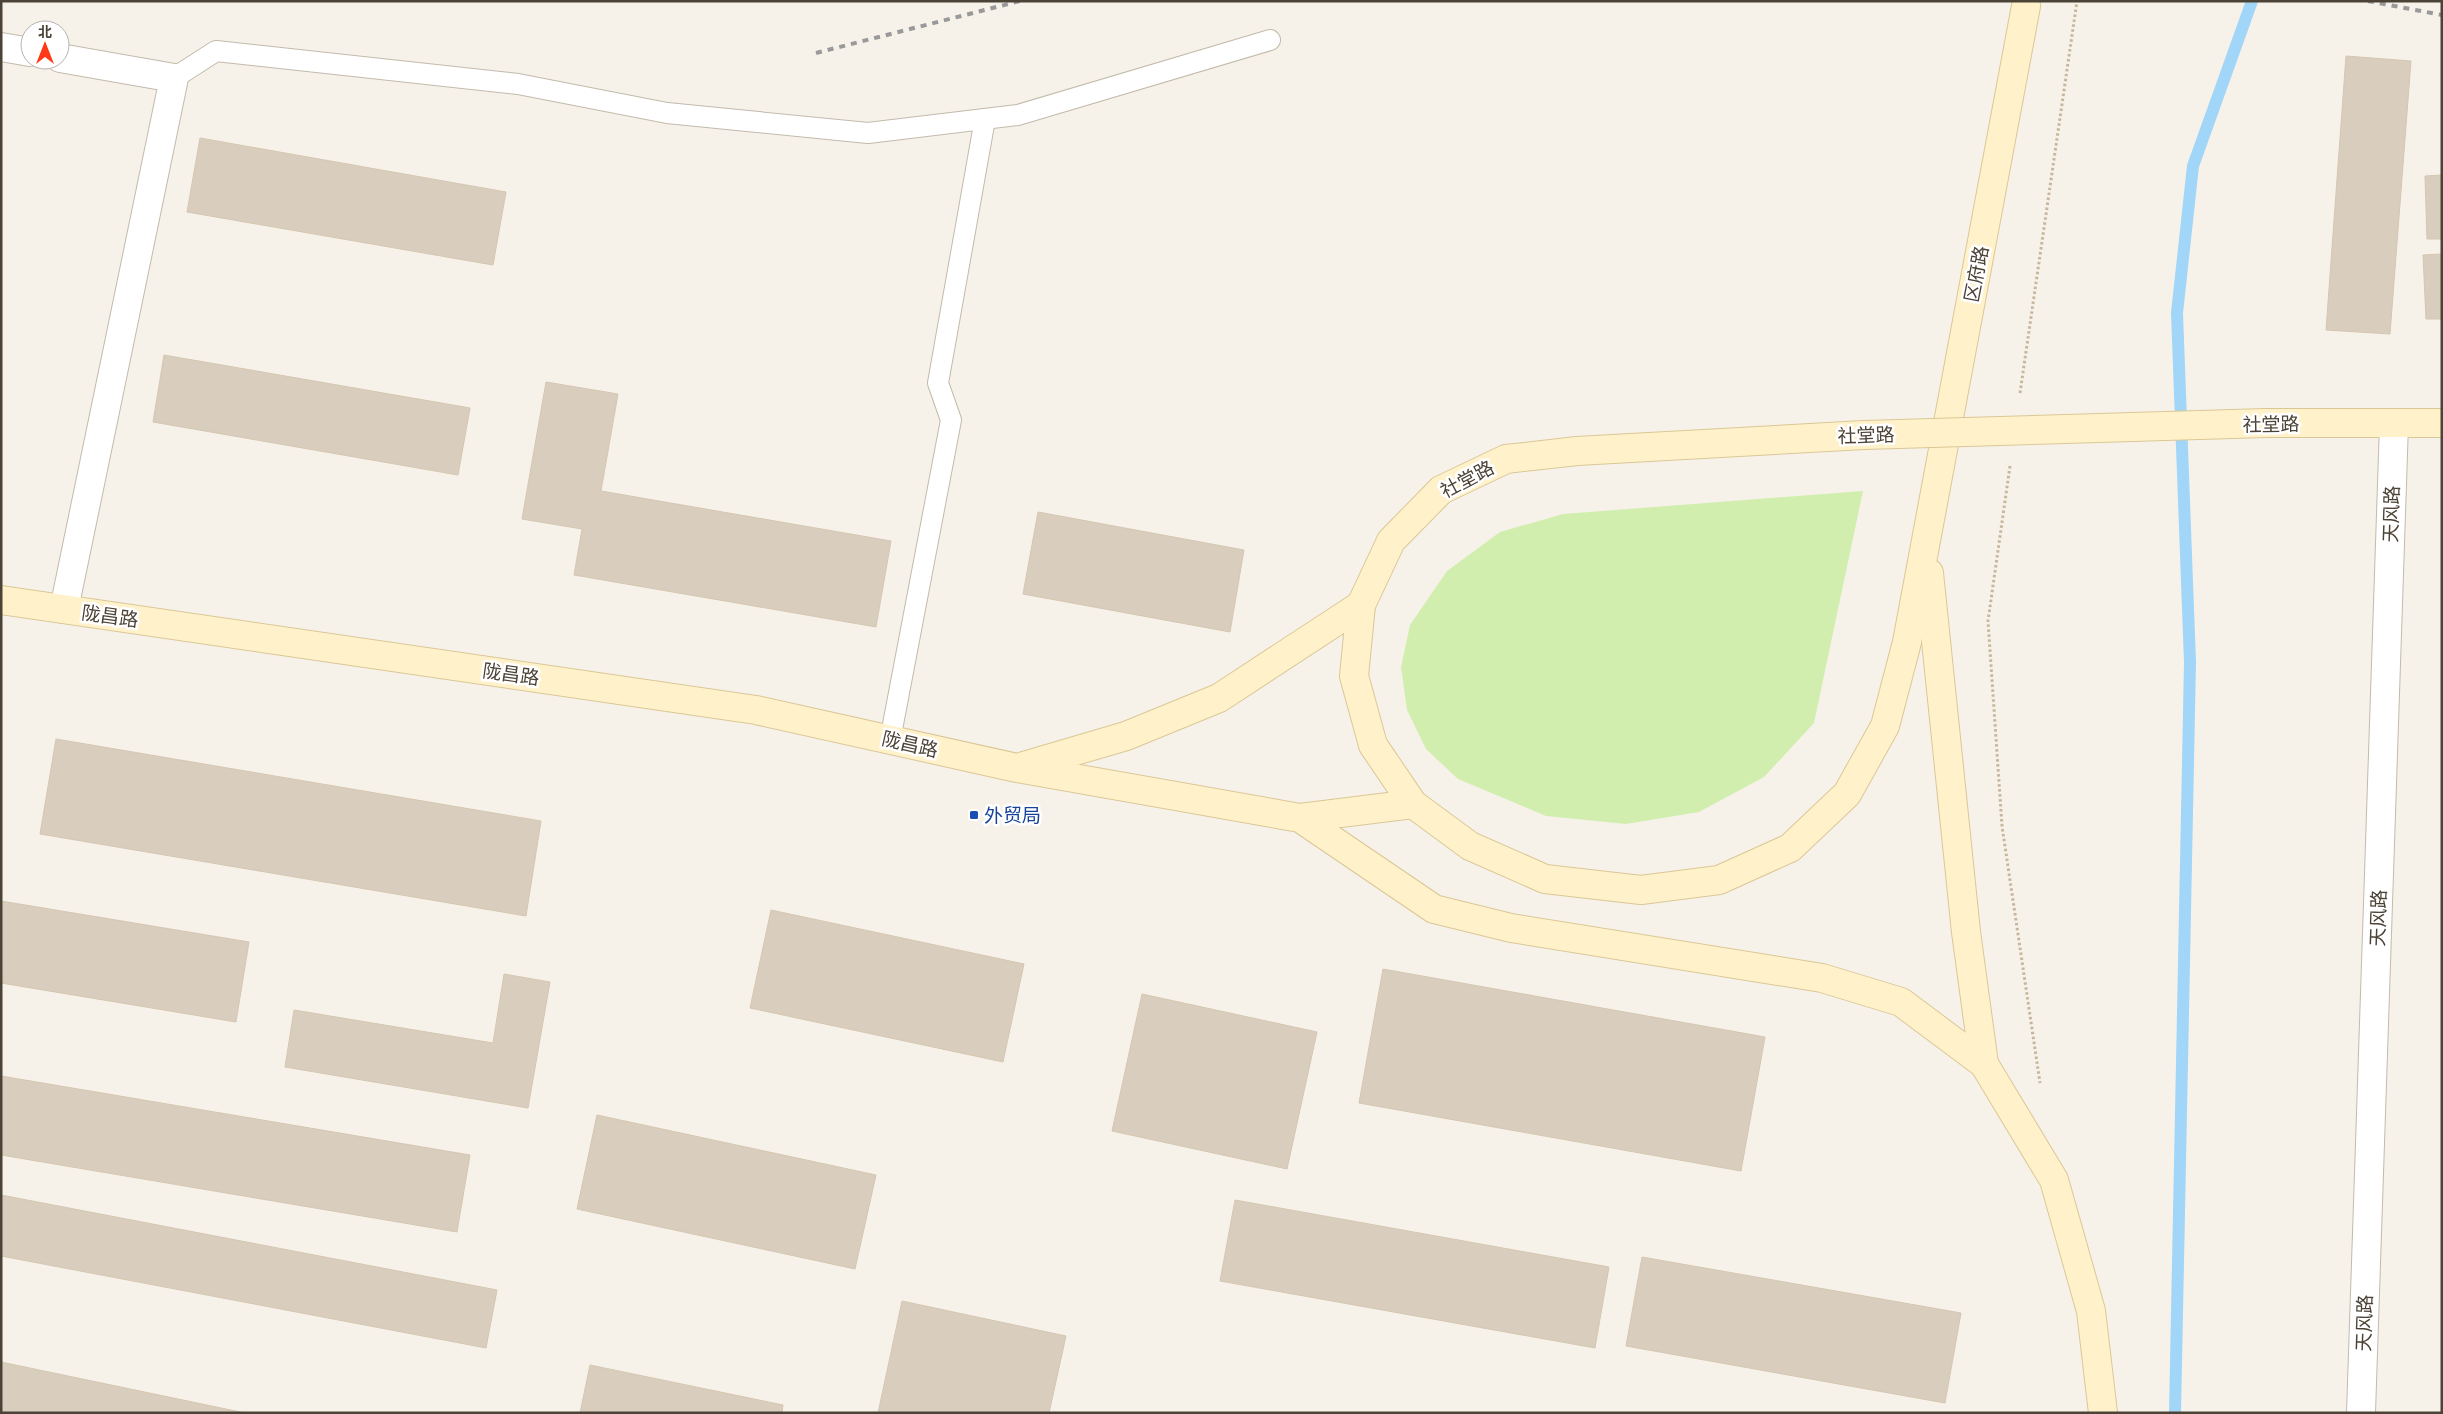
<svg xmlns="http://www.w3.org/2000/svg" width="2443" height="1414" font-family="'PT Sans Narrow','Noto Sans SC',sans-serif">
<rect width="100%" height="100%" fill="#f6f2ea"/>
<path fill="#d2eeaf" d="M1863,491L1814,723L1764,777L1699,812L1626,824L1546,816L1458,779L1426,749L1407,710L1401,667L1410,625L1447,571L1500,532L1563,514Z"/>
<g fill="none" stroke-linecap="round" stroke-linejoin="round">
<path stroke="#a1d6f8" stroke-width="12" d="M2175,1413L2190,662L2177,313L2193,166L2252,1"/>
</g>
<g fill="#d9cebe" stroke="#d5c6b0">
<path d="M2346,56L2411,61L2390,334L2326,330Z"/>
<path d="M200,138L506,192L493,265L187,212Z"/>
<path d="M2442,175V239H2427L2425,176Z"/>
<path d="M2442,254V319H2426L2423,255Z"/>
<path d="M164,355L470,408L458,475L153,422Z"/>
<path d="M546,382L618,394L601,491L891,541L876,627L574,575L582,529L522,519Z"/>
<path d="M1038,512L1244,550L1230,632L1023,594Z"/>
<path d="M56,739L541,821L526,916L40,834Z"/>
<path d="M1,901L249,942L236,1022L1,983Z"/>
<path d="M771,910L1024,964L1003,1062L750,1008Z"/>
<path d="M1383,969L1765,1037L1741,1171L1359,1103Z"/>
<path d="M504,974L550,982L528,1108L285,1067L294,1010L493,1043Z"/>
<path d="M1142,994L1317,1032L1287,1169L1112,1131Z"/>
<path d="M1,1076L470,1155L457,1232L1,1155Z"/>
<path d="M597,1115L876,1175L855,1269L577,1209Z"/>
<path d="M1,1195L497,1290L486,1348L1,1256Z"/>
<path d="M1235,1200L1609,1267L1595,1348L1220,1281Z"/>
<path d="M1642,1257L1961,1313L1945,1403L1626,1346Z"/>
<path d="M902,1301L1066,1336L1049,1413H878Z"/>
<path d="M1,1362L245,1413H1Z"/>
<path d="M590,1365L783,1405L782,1413H580Z"/>
</g>
<g fill="none" stroke-linecap="round" stroke-linejoin="round">
<g stroke="#c3baab" stroke-width="22">
<g id="service">
<path d="M174,78L216,51L518,84L667,113L868,133L1018,115L1270,40"/>
<path d="M890,740L951,420L938,383L985,119"/>
</g>
</g>
<g stroke="#c3baab" stroke-width="30">
<g id="minor">
<path d="M1,47L30,52"/>
<path d="M60,58L174,78L64,609"/>
</g>
</g>
<g stroke="#c3baab" stroke-width="30">
<path id="tertiary" d="M2361,1413L2394,424"/>
</g>
<g stroke="#dbc795" stroke-width="30">
<g id="secondary">
<path d="M2266,423H2442"/>
<path d="M1864,435L1577,451L1506,459L1441,490L1391,541L1361,605L1354,676L1373,745L1413,804L1470,846L1545,879L1641,890L1719,880L1790,848L1847,794L1885,726L1907,642L2026,6"/>
<path d="M1929,573L1966,932L1984,1064"/>
<path d="M1,600L756,710L1017,768L1300,818L1434,909L1511,928L1822,978L1901,1002L1984,1064L2054,1180L2091,1311L2103,1413"/>
<path d="M1024,766L1126,736L1219,698L1361,605"/>
<path d="M1300,818L1413,804"/>
</g>
</g>
<g stroke="#c7b69b" stroke-width="3" stroke-dasharray="2.5 2.5" stroke-linecap="butt">
<path d="M2020,393L2077,1"/>
<path d="M2010,466L1988,621L2002,826L2040,1083"/>
</g>
<use href="#service" stroke="#fff" stroke-width="20"/>
<use href="#minor" stroke="#fff" stroke-width="28"/>
<use href="#tertiary" stroke="#fff" stroke-width="28"/>
<use href="#secondary" stroke="#fff2cb" stroke-width="28"/>
<g stroke="#999" stroke-width="4" stroke-dasharray="6 6" stroke-linecap="butt">
<path d="M2368,1L2442,15"/>
<path d="M816,53L1020,1"/>
</g>
<g stroke="#dbc795" stroke-width="30" stroke-linecap="butt">
<path id="secondary-bridge" d="M1864,435L2266,423"/>
</g>
<use href="#secondary-bridge" stroke="#fff2cb" stroke-width="28"/>
</g>
<rect fill="#1a4fb4" stroke="#fff" stroke-width="2" x="969" y="810" width="10" height="10" rx="2.5"/>
<g text-anchor="middle" stroke-width="5" stroke-linejoin="round" paint-order="stroke">
<g font-size="19" fill="#4c4337" stroke="#fff">
<text transform="translate(1976 274) rotate(-79)" y="7">区府路</text>
<text transform="translate(2271 424) rotate(-1)" y="7">社堂路</text>
<text transform="translate(1866 435) rotate(-2)" y="7">社堂路</text>
<text transform="translate(1467 479) rotate(-28)" y="7">社堂路</text>
<text transform="translate(2391 514) rotate(-88)" y="7">天风路</text>
<text transform="translate(110 616) rotate(8)" y="7">陇昌路</text>
<text transform="translate(511 674) rotate(8)" y="7">陇昌路</text>
<text transform="translate(910 744) rotate(13)" y="7">陇昌路</text>
<text transform="translate(2378 918) rotate(-88)" y="7">天风路</text>
<text transform="translate(2364 1323) rotate(-88)" y="7">天风路</text>
</g>
<g font-size="19" fill="#164399" stroke="#fff" text-anchor="start">
<text x="984" y="822">外贸局</text>
</g>
</g>
<rect width="2443" height="1414" fill="none" stroke="#4c4337" stroke-width="5"/>
<g transform="translate(45 45)"><circle r="24" fill="#ffffff" stroke="#b7b4af"/>
<path d="M0-4L9 19L0 12L-9 19Z" fill="#ff3818"/>
<text y="-8" font-size="14" font-weight="bold" text-anchor="middle" fill="#4c4337">北</text>
</g>
</svg>
